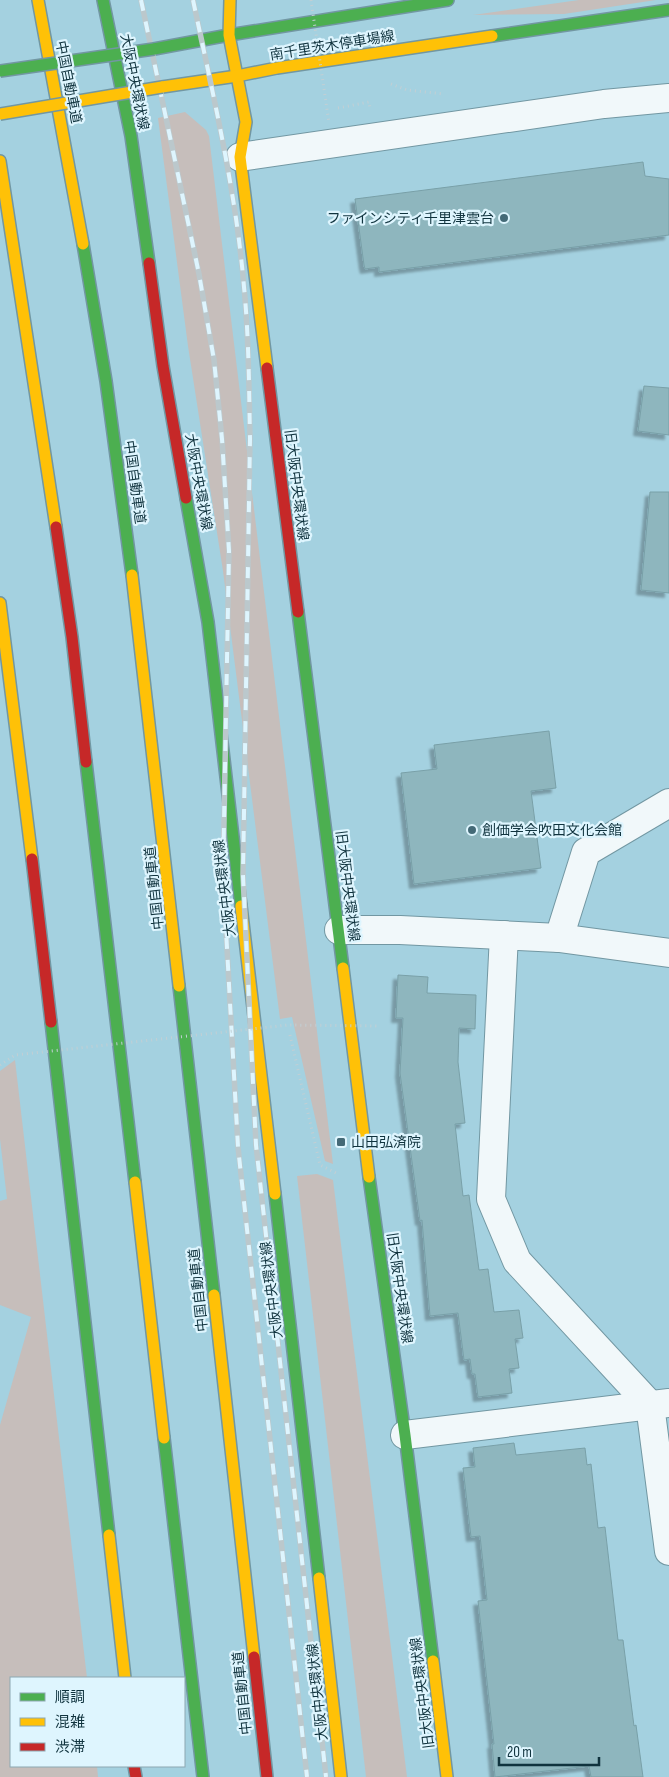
<svg xmlns="http://www.w3.org/2000/svg" width="669" height="1777" font-family="'Sofia Sans Condensed','Noto Sans JP',sans-serif">
<defs>
<filter id="shadow"><feDropShadow dx="-4.5" dy="4.5" stdDeviation="1" flood-color="#0004"/></filter>
</defs>
<rect width="100%" height="100%" fill="#a4d1e0"/>
<g fill="#c6bebb">
<path d="M579,0H656L564,14L473,15Z"/>
<path d="M185,112L206,130L209,136L333,1164L325,1161L292,1017L280,1019L223,571L188,346L158,118Z"/>
<path d="M15,1060L87,1678H11V1766H97L98,1777H0V1425L31,1317L0,1305V1201L7,1199L0,1139V1071Z"/>
<path d="M317,1174L333,1180L407,1777H366L297,1176Z"/>
</g>
<g fill="#8eb6be" stroke="#79a0a8" filter="url(#shadow)">
<path d="M643,162L645,176L669,179V235L379,272V267L365,269L364,265L355,199Z"/>
<path d="M644,386L669,388V435L638,431Z"/>
<path d="M650,492H669V593L641,590Z"/>
<path d="M549,731L556,788L531,791L541,868L414,884L401,773L437,769L434,745Z"/>
<path d="M398,975L428,977L427,993L476,995L475,1029L459,1028L458,1062L465,1123L455,1124L463,1196L469,1195L479,1270L488,1269L494,1312L519,1310L523,1338L515,1339L519,1368L509,1369L512,1393L478,1397L475,1374H472L470,1359L464,1360L458,1313L430,1316L422,1220L420,1221L400,1073L403,1018H396Z"/>
<path d="M514,1443L516,1455L585,1448L587,1465L591,1464L598,1528L605,1527L618,1640H623L634,1726L636,1725L643,1777H591L589,1766L495,1777L492,1744H494L478,1601L487,1600L480,1536L471,1537L463,1468L475,1467L473,1448Z"/>
</g>
<g fill="none" stroke-linecap="round" stroke-linejoin="round">
<g stroke="#7297a2" stroke-width="30">
<g id="street">
<path d="M240,157L604,104L669,98"/>
<path d="M339,930H400L559,938L669,953"/>
<path d="M504,935L491,1199L517,1261L650,1405L669,1551"/>
<path d="M559,938L586,852L669,803"/>
<path d="M405,1435L669,1403"/>
</g>
</g>
<g stroke="#7297a2" stroke-width="14">
<g id="fast">
<path d="M103,0L131,136L149,263"/>
<path d="M492,36L669,10"/>
<path d="M154,49L229,35L448,0"/>
<path d="M83,244L106,381L132,575"/>
<path d="M186,498L208,622L241,906"/>
<path d="M298,612L343,968"/>
<path d="M86,762L135,1182"/>
<path d="M179,986L214,1295"/>
<path d="M51,1022L109,1535"/>
<path d="M369,1177L405,1435L433,1661"/>
<path d="M275,1194L319,1578"/>
<path d="M164,1438L203,1777"/>
</g>
</g>
<g stroke="#7297a2" stroke-width="14">
<g id="slow">
<path d="M38,0L83,244"/>
<path d="M230,0L229,35L246,122L240,157L267,368"/>
<path d="M162,87L237,76L277,68L492,36"/>
<path d="M0,161L56,527"/>
<path d="M132,575L179,986"/>
<path d="M0,603L32,859"/>
<path d="M241,906L275,1194"/>
<path d="M343,968L369,1177"/>
<path d="M135,1182L164,1438"/>
<path d="M214,1295L254,1657"/>
<path d="M109,1535L125,1678"/>
<path d="M319,1578L341,1777"/>
<path d="M433,1661L447,1777"/>
</g>
</g>
<g stroke="#7297a2" stroke-width="14">
<g id="jam">
<path d="M149,263L163,366L186,498"/>
<path d="M267,368L298,612"/>
<path d="M56,527L72,637L86,762"/>
<path d="M32,859L51,1022"/>
<path d="M254,1657L267,1777"/>
<path d="M134,1766L136,1777"/>
</g>
</g>
<g stroke="#c2cfd4" stroke-width="3" stroke-dasharray="1 4" stroke-linecap="butt">
<path d="M391,84L407,90L444,94"/>
<path d="M338,108L369,102L370,108"/>
<path d="M290,1035L320,1165L338,1174"/>
</g>
<use href="#street" stroke="#f1f8fa" stroke-width="28"/>
<use href="#fast" stroke="#4caf50" stroke-width="11"/>
<use href="#slow" stroke="#ffc107" stroke-width="11"/>
<use href="#jam" stroke="#c62828" stroke-width="11"/>
<g stroke="#bbc8cc" stroke-width="5.5">
<g id="rail">
<path d="M141,0L199,274L214,360L222,439L229,551L223,876L238,1147L307,1777"/>
<path d="M193,0C213,95 236,191 244,287C249,338 249,388 250,439L243,875L256,1145L326,1777"/>
</g>
</g>
<use href="#rail" stroke="#def5fe" stroke-width="4" stroke-dasharray="11" stroke-linecap="butt"/>
<g stroke="#7297a2" stroke-width="14" stroke-linecap="butt">
<path id="fast-bridge" d="M0,71L154,49"/>
</g>
<g stroke="#7297a2" stroke-width="14" stroke-linecap="butt">
<path id="slow-bridge" d="M0,114L162,87"/>
</g>
<g stroke="#c2cfd4" stroke-width="3" stroke-dasharray="1 4" stroke-linecap="butt">
<path d="M311,0L329,123"/>
<path d="M0,1065L15,1055L288,1025L380,1026"/>
</g>
<use href="#fast-bridge" stroke="#4caf50" stroke-width="11"/>
<use href="#slow-bridge" stroke="#ffc107" stroke-width="11"/>
</g>
<g fill="#446a77" stroke="#def5fe" stroke-width="2">
<circle cx="504" cy="218" r="5"/>
<circle cx="472" cy="830" r="5"/>
<rect x="336" y="1137" width="10" height="10" rx="2.5"/>
</g>
<g text-anchor="middle" stroke-width="4.5" stroke-linejoin="round" paint-order="stroke">
<g font-size="14" fill="#10333e" stroke="#def5fe">
<text transform="translate(332 45) rotate(-9)" y="5">南千里茨木停車場線</text>
<text transform="translate(69 82) rotate(79)" y="5">中国自動車道</text>
<text transform="translate(135 82) rotate(79)" y="5">大阪中央環状線</text>
<text transform="translate(135 482) rotate(82)" y="5">中国自動車道</text>
<text transform="translate(199 482) rotate(80)" y="5">大阪中央環状線</text>
<text transform="translate(297 485) rotate(83)" y="5">旧大阪中央環状線</text>
<text transform="translate(348 886) rotate(83)" y="5">旧大阪中央環状線</text>
<text transform="translate(154 888) rotate(-96)" y="5">中国自動車道</text>
<text transform="translate(224 888) rotate(-97)" y="5">大阪中央環状線</text>
<text transform="translate(400 1288) rotate(82)" y="5">旧大阪中央環状線</text>
<text transform="translate(198 1290) rotate(-96)" y="5">中国自動車道</text>
<text transform="translate(271 1290) rotate(-97)" y="5">大阪中央環状線</text>
<text transform="translate(317 1692) rotate(-96)" y="5">大阪中央環状線</text>
<text transform="translate(242 1693) rotate(-96)" y="5">中国自動車道</text>
<text transform="translate(422 1693) rotate(-97)" y="5">旧大阪中央環状線</text>
</g>
<g font-size="14" fill="#10333e" stroke="#def5fe" text-anchor="start">
<text x="494" y="223" text-anchor="end">ファインシティ千里津雲台</text>
<text x="482" y="835">創価学会吹田文化会館</text>
<text x="351" y="1147">山田弘済院</text>
</g>
</g>
<rect x="10" y="1677" width="175" height="90" fill="#def5fe" stroke="#8ca7b1"/>
<rect x="20" y="1693" width="25" height="8" fill="#4caf50" stroke="#8ca7b1"/>
<text x="55" y="1702" font-size="15" fill="#10333e">順調</text>
<rect x="20" y="1718" width="25" height="8" fill="#ffc107" stroke="#8ca7b1"/>
<text x="55" y="1727" font-size="15" fill="#10333e">混雑</text>
<rect x="20" y="1743" width="25" height="8" fill="#c62828" stroke="#8ca7b1"/>
<text x="55" y="1752" font-size="15" fill="#10333e">渋滞</text>
<path d="M499 1757v8h100v-8" fill="none" stroke="#10333e" stroke-width="2.5"/>
<text x="507" y="1757" font-size="15" fill="#10333e" stroke="#def5fe" stroke-width="4" paint-order="stroke">20 m</text>
</svg>
